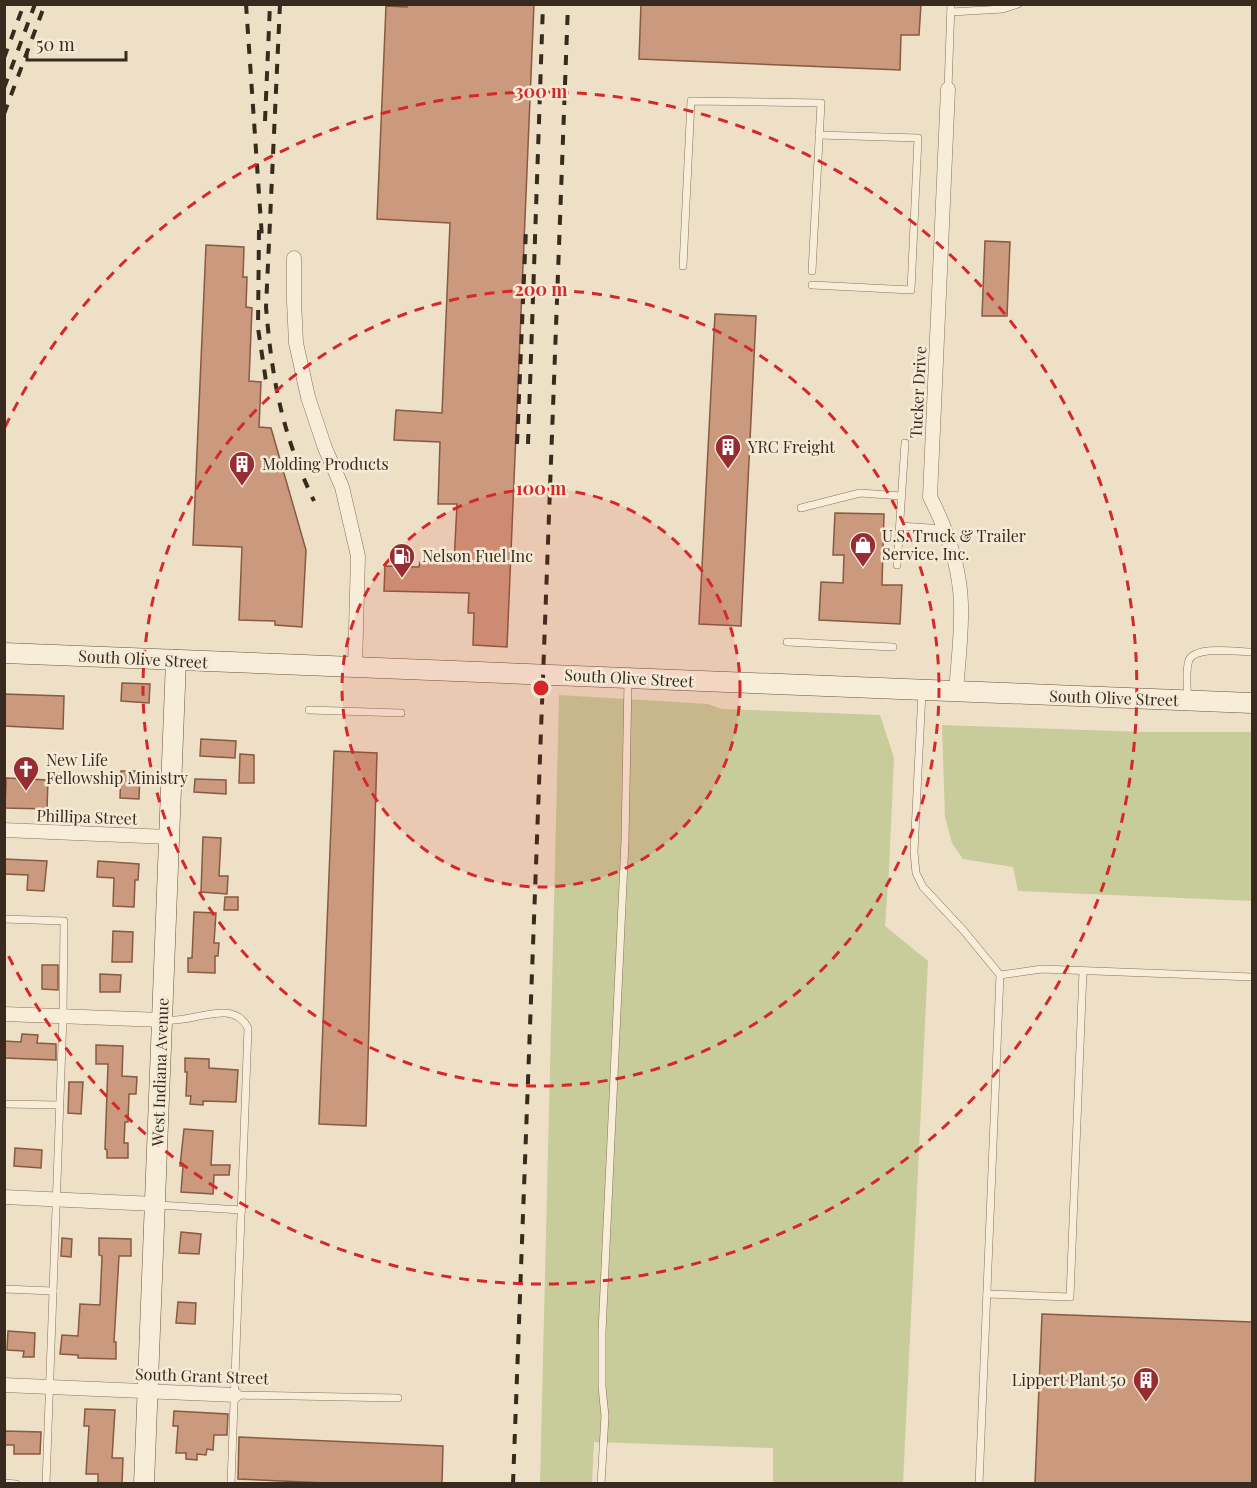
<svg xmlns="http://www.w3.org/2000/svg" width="1257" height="1488" font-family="'Playfair Display',serif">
<rect width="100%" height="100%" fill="#ede0c6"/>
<g fill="#c8cb9a">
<path d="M559,695L708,704L722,709L880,715L894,758L889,869L885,926L928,961L903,1483H773V1448L594,1442L592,1483L540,1484Z"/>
<path d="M942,725L1143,732H1252V901L1018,891L1013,867L963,859L952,843L945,817Z"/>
</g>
<g fill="#cb997d" stroke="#875a42" stroke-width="1.5">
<path d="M408,4H534L507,647L473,645L474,613H468L469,593L384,591L385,566L419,567L420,562L454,563L457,504H438L440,442L394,440L396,410L442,413L450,223L377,219L386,6L407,7Z"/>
<path d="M641,4H921L919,35H901L900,70L639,59Z"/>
<path d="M985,241L1010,242L1007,316H982Z"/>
<path d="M206,245L244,247L243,277H247L246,307L252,308L249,381L261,382L259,427L271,428L306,550L302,627L275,625V621L239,620L242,547L193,545Z"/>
<path d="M715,314L756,316L741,626L699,624Z"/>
<path d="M835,513L884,514L882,585H902L900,624L819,620L821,582L843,583L844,555H833Z"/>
<path d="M122,683L150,684L149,703L121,701Z"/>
<path d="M4,694L64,696L63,729L4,726Z"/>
<path d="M201,739L236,741L235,758L200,756Z"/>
<path d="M334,751L377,753L366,1126L319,1124Z"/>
<path d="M240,754L254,755V783H239Z"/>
<path d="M121,771H140L139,799L120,798Z"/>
<path d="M6,778L48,780L47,809L5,808Z"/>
<path d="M195,779L226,780V794L194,792Z"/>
<path d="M203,837L221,838L219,876H228L227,894L201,892Z"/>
<path d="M4,859L47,861L44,891L27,890L28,875L4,874Z"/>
<path d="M98,861L139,864L138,880H135L134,907L113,906L114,878L97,877Z"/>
<path d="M225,897H238V910H224Z"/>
<path d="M194,912L216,913L214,943H219L218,956H215V973L188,972V958H192Z"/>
<path d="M113,931L133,932L132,962H112Z"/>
<path d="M42,965H58V990L42,989Z"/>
<path d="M100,974L121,975L120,992H100Z"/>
<path d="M22,1034L38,1035L37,1043L56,1044V1060L4,1058V1041L21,1042Z"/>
<path d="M96,1045L123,1046L122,1076L137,1077L136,1094H129L128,1122H125L124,1143H128V1158H107V1150L105,1149L108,1064H96Z"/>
<path d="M185,1058L209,1059V1068L238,1070L236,1102L203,1101V1105L190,1104L191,1096H186L187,1072H185Z"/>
<path d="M69,1082H83L81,1114L68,1113Z"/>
<path d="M184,1129L213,1131L211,1165H230L229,1175H214L213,1194L181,1192L183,1166H180Z"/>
<path d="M15,1148L42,1150L41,1168L14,1166Z"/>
<path d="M181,1232L201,1234L199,1254L179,1253Z"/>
<path d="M62,1238L72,1239L71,1257L61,1256Z"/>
<path d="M99,1238L131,1239V1256H119L114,1342H116V1359L78,1358V1355L60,1354L62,1335L78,1336L80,1304L100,1305L102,1256L99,1255Z"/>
<path d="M178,1302L196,1303L195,1324L176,1323Z"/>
<path d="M1042,1314L1252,1322V1484H1035Z"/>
<path d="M8,1331L35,1333L34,1357H23L24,1351L7,1350Z"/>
<path d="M85,1409L115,1410L112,1458H123L122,1484H98V1474H86L89,1426H84Z"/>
<path d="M174,1411L228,1414L227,1435H214L213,1450L207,1449L206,1455L197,1454V1460L186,1459V1453H176L178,1426H173Z"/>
<path d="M4,1431L41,1432L40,1454H14V1445H4Z"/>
<path d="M239,1437L443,1446L442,1484H347L238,1479Z"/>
</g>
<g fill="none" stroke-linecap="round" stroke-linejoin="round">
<g stroke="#88715c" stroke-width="8">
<g id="lane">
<path d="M951,12L1003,9L1018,4"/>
<path d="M948,89L951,4"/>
<path d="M683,266L691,101L821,103L812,271"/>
<path d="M812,285L911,290L918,138L819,135"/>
<path d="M801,508L860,493L901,496"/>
<path d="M900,526L945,529"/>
<path d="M897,565L905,443"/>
<path d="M787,642L893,647"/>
<path d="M922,692L914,852L916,873L923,887L964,931L1000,975L979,1484"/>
<path d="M1187,698C1188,687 1185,671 1189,660C1196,645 1238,652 1252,652"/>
<path d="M309,710L401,713"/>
<path d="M4,919L64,921L63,1016L46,1484"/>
<path d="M1000,975L1042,969L1252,977"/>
<path d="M165,1020C192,1024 232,997 248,1028L231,1484"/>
<path d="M4,1104L59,1105"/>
<path d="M158,1205L242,1210"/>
<path d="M4,1289L53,1291"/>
<path d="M987,1294L1070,1297L1083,971"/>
<path d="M235,1395L398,1398"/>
<path d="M4,1483L16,1484"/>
<path d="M601,1484L605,1416L602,1387V1332L625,841L628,680"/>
</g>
</g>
<g stroke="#88715c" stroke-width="15">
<g id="street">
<path d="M948,89L930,497C947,530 960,567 961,604C962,633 958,663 956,692"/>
<path d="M294,258V301L296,343L308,397L325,448L342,487L358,556L355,667"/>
<path d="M4,830L169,837"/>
<path d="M4,1014L162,1020"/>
<path d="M4,1197L155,1204"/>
<path d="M4,1385L235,1395"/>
</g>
</g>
<g stroke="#6a533f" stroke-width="21">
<g id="secondary">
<path d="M4,653L1252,703"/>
<path d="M144,1484L176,660"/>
</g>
</g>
<use href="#lane" stroke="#f8edd9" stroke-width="7"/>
<use href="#street" stroke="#f8edd9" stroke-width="14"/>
<use href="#secondary" stroke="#f8edd9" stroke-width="20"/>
<g stroke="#392a1f" stroke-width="4" stroke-dasharray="10 10" stroke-linecap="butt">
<path d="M246,4L262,238"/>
<path d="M280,4L266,307C272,380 282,434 314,501"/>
<path d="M4,58L24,4"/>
<path d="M4,88L35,4"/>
<path d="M4,114L45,4"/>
<path d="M265,121L270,4"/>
<path d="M259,230L258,328L267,388"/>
<path d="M517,444L526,229"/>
<path d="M528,444L543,4"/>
<path d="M513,1484L568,4"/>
</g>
</g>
<circle cx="541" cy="688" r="199" fill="#d62828" fill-opacity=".12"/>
<g fill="none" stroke="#d62828" stroke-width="3" stroke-dasharray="10 8">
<circle cx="541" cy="688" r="199"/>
<circle cx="541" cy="688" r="398"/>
<path d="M5 427A596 596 0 1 1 5 949"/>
</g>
<defs>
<g id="building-pin" transform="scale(1.35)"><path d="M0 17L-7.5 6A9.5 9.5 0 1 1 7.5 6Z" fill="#962d33" stroke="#f5ead5"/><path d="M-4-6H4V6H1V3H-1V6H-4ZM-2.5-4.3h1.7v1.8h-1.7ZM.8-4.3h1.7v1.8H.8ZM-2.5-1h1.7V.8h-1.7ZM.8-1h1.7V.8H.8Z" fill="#fff"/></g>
<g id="shop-pin" transform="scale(1.35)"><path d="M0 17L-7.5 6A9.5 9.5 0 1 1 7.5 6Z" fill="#962d33" stroke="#f5ead5"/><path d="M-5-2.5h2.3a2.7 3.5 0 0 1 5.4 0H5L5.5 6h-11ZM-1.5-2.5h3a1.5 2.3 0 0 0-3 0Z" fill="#fff"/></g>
<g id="fuel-pin" transform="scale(1.35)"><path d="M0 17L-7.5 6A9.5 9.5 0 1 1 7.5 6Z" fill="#962d33" stroke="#f5ead5"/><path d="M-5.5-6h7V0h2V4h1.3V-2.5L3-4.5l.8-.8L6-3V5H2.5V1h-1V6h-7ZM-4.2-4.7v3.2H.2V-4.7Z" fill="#fff"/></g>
<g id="church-pin" transform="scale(1.35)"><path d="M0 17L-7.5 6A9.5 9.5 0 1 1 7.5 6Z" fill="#962d33" stroke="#f5ead5"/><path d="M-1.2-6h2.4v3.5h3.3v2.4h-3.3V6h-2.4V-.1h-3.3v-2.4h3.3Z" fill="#fff"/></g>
</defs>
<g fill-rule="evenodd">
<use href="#building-pin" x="728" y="447"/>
<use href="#building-pin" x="242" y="464"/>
<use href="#shop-pin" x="863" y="545"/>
<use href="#fuel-pin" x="402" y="556"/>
<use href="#church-pin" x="26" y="769"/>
<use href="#building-pin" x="1146" y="1380"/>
</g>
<g text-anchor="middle" stroke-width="5" stroke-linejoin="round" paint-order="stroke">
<g font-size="16" fill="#392a1f" stroke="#f5ead5">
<text transform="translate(918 392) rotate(-87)" y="6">Tucker Drive</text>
<text transform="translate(143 659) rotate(3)" y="6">South Olive Street</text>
<text transform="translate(629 678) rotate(3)" y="6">South Olive Street</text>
<text transform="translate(1114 698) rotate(2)" y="6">South Olive Street</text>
<text transform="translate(87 817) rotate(2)" y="6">Phillipa Street</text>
<text transform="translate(160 1072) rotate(-88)" y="6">West Indiana Avenue</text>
<text transform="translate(202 1376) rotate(2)" y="6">South Grant Street</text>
</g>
<g font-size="16" fill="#392a1f" stroke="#f5ead5" text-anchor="start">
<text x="748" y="453">YRC Freight</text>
<text x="262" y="470">Molding Products</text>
<text x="882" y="542">U.S. Truck &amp; Trailer<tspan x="882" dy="18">Service, Inc.</tspan></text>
<text x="422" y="562">Nelson Fuel Inc</text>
<text x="46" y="766">New Life<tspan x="46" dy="18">Fellowship Ministry</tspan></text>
<text x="1126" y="1386" text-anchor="end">Lippert Plant 50</text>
</g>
</g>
<circle cx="541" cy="688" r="9" fill="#d62828" stroke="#f5ead5" stroke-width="3"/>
<g font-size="18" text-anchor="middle" font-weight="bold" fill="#d62828" stroke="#f5ead5" stroke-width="5" stroke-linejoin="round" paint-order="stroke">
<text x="541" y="98">300 m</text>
<text x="541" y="296">200 m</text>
<text x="541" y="495">100 m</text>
</g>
<rect width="1257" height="1488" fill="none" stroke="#392a1f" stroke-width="12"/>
<path d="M27 51v9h99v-9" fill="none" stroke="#392a1f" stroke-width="3"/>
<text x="36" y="51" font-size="18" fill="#392a1f" stroke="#f5ead5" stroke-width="4.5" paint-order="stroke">50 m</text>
</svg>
